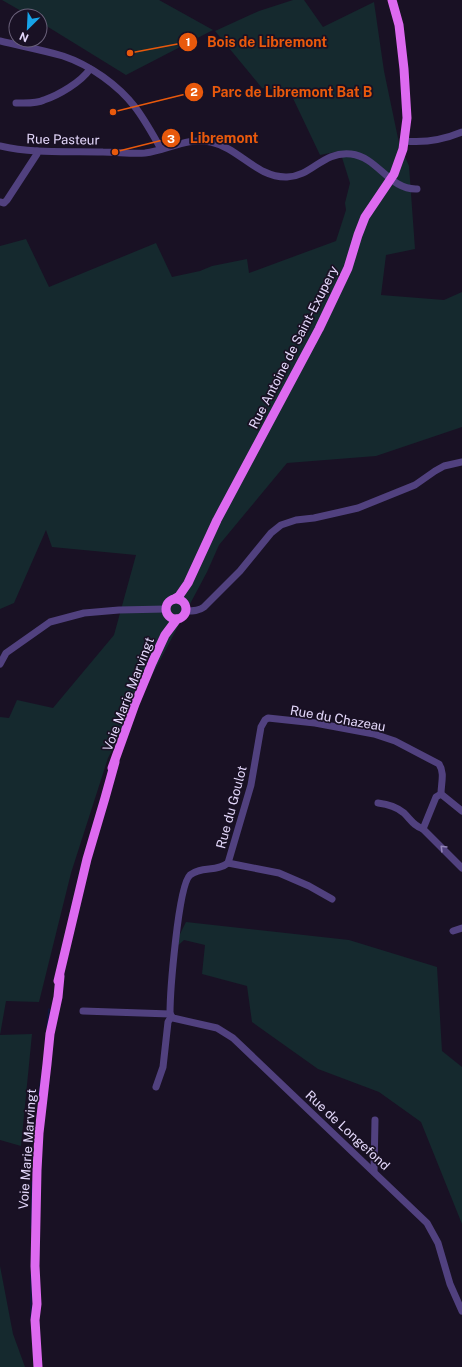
<svg xmlns="http://www.w3.org/2000/svg" width="462" height="1367" font-family="'Public Sans',sans-serif">
<rect width="100%" height="100%" fill="#191124"/>
<g fill="#15292e">
<path d="M2,0H159L213,30L126,75L40,22V16H30Z"/>
<path d="M293,0H304L323,27L374,2L384,71L399,143L409,166L415,249L386,255L381,295L444,300L462,292V427L376,456L287,463L219,545L207,572L108,758L71,873L39,1002L6,1001L0,1035L32,1034L21,1146L0,1140V717L9,718L17,700L53,708L114,635L136,555L52,547L46,530L14,603L0,609V246L26,239L49,287L156,243L172,277L200,271L212,266L247,259L249,273L336,241L346,210L345,203L350,183L340,151L320,155L290,92L262,88L215,31L259,11Z"/>
<path d="M186,922L349,940L437,967L442,1051L462,1067V1224L421,1122L379,1092L318,1069L252,1022L247,986L202,974L205,945L184,940L171,952Z"/>
<path d="M0,1266L13,1334L25,1367H0Z"/>
</g>
<g fill="none" stroke-linecap="round" stroke-linejoin="round">
<g stroke="#0f163f" stroke-width="1.5">
<path d="M47,1027L49,1009"/>
<path d="M38,1101L41,1079"/>
<path d="M31,1228L32,1182"/>
<path d="M31,1318V1274"/>
</g>
<g stroke="#51417f" stroke-width="7">
<path d="M0,41C21,46 42,50 63,56C90,65 118,85 135,107C145,120 153,135 161,149"/>
<path d="M16,103C26,103 36,104 44,100C59,95 81,82 90,69"/>
<path d="M405,141C426,143 443,140 462,132"/>
<path d="M0,146C34,154 68,151 103,152C117,152 132,154 145,153C169,150 186,137 211,142C239,148 257,178 287,177C313,176 322,151 351,154C378,157 389,190 417,189"/>
<path d="M0,202L4,203L7,200L37,154V151"/>
<path d="M186,611C193,611 199,611 204,607L240,571L271,533L281,525L296,520L314,518L358,508L415,485L435,471L444,466L462,462"/>
<path d="M0,664L6,653L50,622L84,613L119,610L166,609"/>
<path d="M378,803C387,804 397,807 404,813C411,820 414,826 423,829L462,868"/>
<path d="M423,829L436,797L441,794"/>
<path d="M228,863L279,873L309,886L332,899"/>
<path d="M453,931L462,928"/>
<path d="M83,1011L170,1014"/>
<path d="M170,1014C170,994 178,886 190,875C201,866 217,872 228,863L251,785L261,727L265,720L268,718L315,723L374,734L395,741L439,764C445,773 441,783 441,794L462,811"/>
<path d="M170,1014L173,1018L217,1028L233,1038L427,1223L438,1243L450,1284L462,1311"/>
<path d="M156,1087L163,1067L168,1022L171,1017"/>
<path d="M374,1171L375,1120"/>
</g>
<g stroke="#dd6af0" stroke-width="9">
<circle cx="176" cy="609" r="10"/>
<path d="M174,599L179,596L188,583L217,520L319,329L348,268L358,235L365,217L394,174L403,149L407,118L404,69L399,25L392,0"/>
<path d="M112,768L135,704L152,663L165,635L177,619"/>
<path d="M58,981L87,859L105,798L115,762"/>
<path d="M38,1367L35,1320L37,1304L35,1266L37,1170L39,1133L47,1064L50,1034L58,997L60,976"/>
</g>
</g>
<defs><path id="oneway-chevron" d="M-2-3.5L2.5 0L-2 3.5" fill="none" stroke-width="1.6" stroke-linecap="round" stroke-linejoin="round"/></defs>
<use stroke="#9385b7" href="#oneway-chevron" transform="translate(443 848) rotate(-135)"/>
<g text-anchor="middle" stroke-width="3.5" stroke-linejoin="round" paint-order="stroke">
<g font-size="13" fill="#e4d8fb" stroke="#191124">
<text transform="translate(63 139) rotate(1)" y="5">Rue Pasteur</text>
<text transform="translate(293 347) rotate(-63)" y="5">Rue Antoine de Saint-Exupery</text>
<text transform="translate(128 694) rotate(-69)" y="5">Voie Marie Marvingt</text>
<text transform="translate(338 718) rotate(10)" y="5">Rue du Chazeau</text>
<text transform="translate(231 807) rotate(-75)" y="5">Rue du Goulot</text>
<text transform="translate(348 1130) rotate(43)" y="5">Rue de Longefond</text>
<text transform="translate(27 1149) rotate(-86)" y="5">Voie Marie Marvingt</text>
</g>
</g>
<path fill="none" stroke="#e8590c" stroke-width="1.5" d="M130 53L188 42M113 112L194 92M115 152L171 138"/>
<g fill="#e8590c" stroke="#191124" stroke-width="1.5">
<circle cx="130" cy="53" r="4"/>
<circle cx="113" cy="112" r="4"/>
<circle cx="115" cy="152" r="4"/>
<circle cx="188" cy="42" r="10"/>
<circle cx="194" cy="92" r="10"/>
<circle cx="171" cy="138" r="10"/>
</g>
<g font-size="12" text-anchor="middle" font-weight="bold" fill="#fff">
<text x="188" y="46">1</text>
<text x="194" y="96">2</text>
<text x="171" y="143">3</text>
</g>
<g font-size="14" text-anchor="middle" font-weight="bold" fill="#e8590c" stroke="#191124" stroke-width="3.5" stroke-linejoin="round" paint-order="stroke">
<text x="267" y="47">Bois de Libremont</text>
<text x="292" y="97">Parc de Libremont Bat B</text>
<text x="224" y="143">Libremont</text>
</g>
<g transform="translate(28 28) rotate(204)"><circle r="19" fill="#191124" stroke="#6a617a"/>
<path d="M0-3L7 15L0 10L-7 15Z" fill="#17a3e8"/>
<text y="-6" font-size="11" font-weight="bold" text-anchor="middle" fill="#e4d8fb">N</text>
</g>
</svg>
